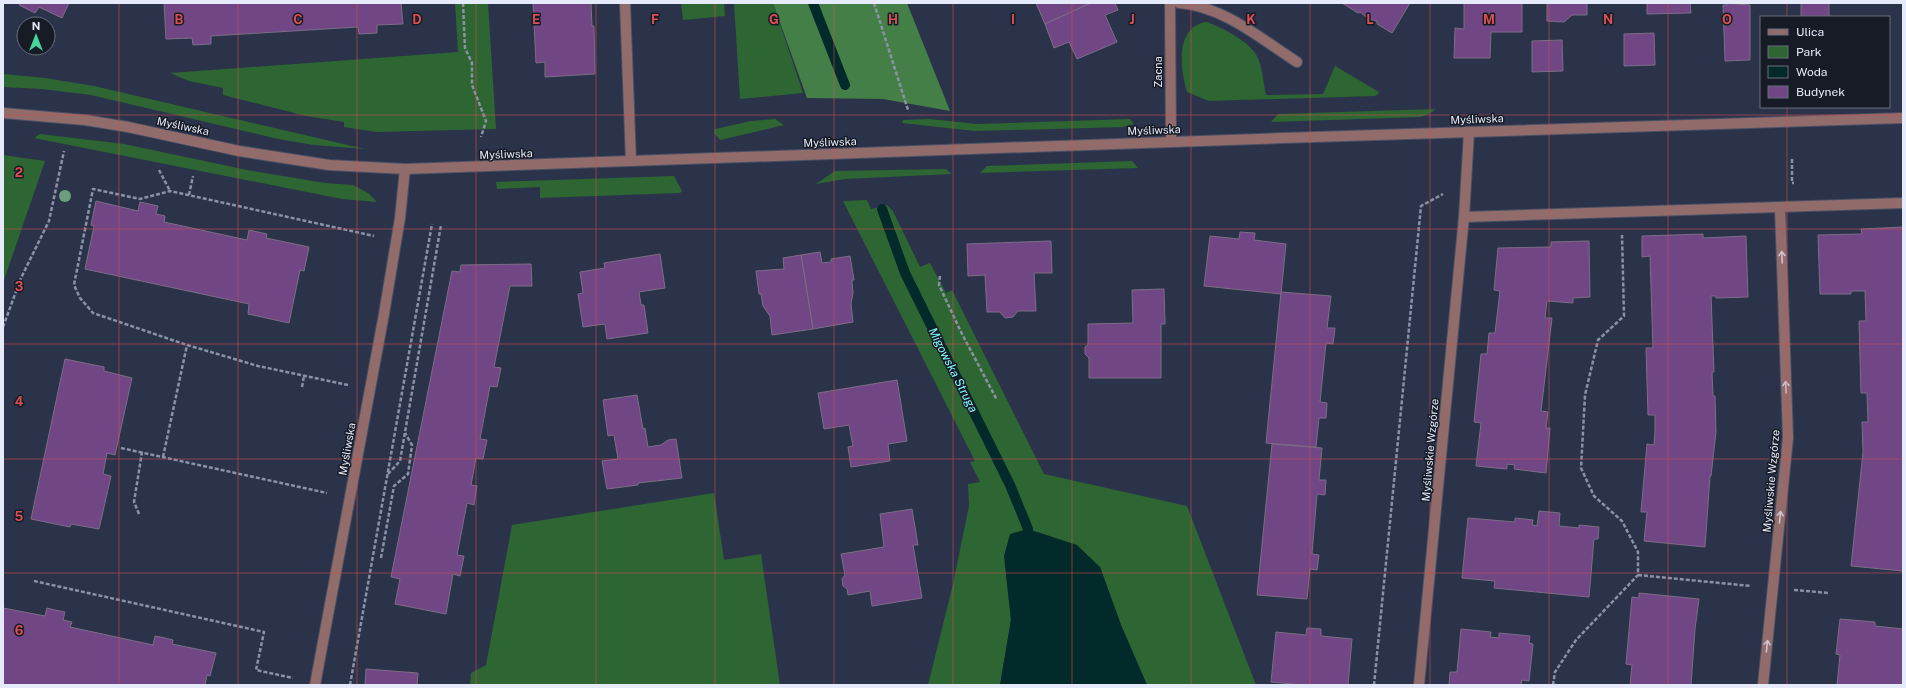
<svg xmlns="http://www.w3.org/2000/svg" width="1906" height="688" font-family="'Public Sans',sans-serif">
<rect width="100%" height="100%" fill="#2b334a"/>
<g fill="#2d6632">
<path d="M455,3H488L496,129L376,132L344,127V122L306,116L223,95V88L189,81L170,73L458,52Z"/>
<path d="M681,3H724L725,16L683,20Z"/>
<path d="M734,3H773L803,93L740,99Z"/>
<path d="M1207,22C1223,28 1251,42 1258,58C1263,69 1263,83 1266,95L1323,94L1335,66L1379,92L1378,94L1375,96L1209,101L1187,92C1180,68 1175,26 1207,22Z"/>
<path d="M3,74L45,78L94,86L365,149L314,145L278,139L91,95L42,89L3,87Z"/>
<path d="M1436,109L1429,114L1421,117L1271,122L1278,114Z"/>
<path d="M775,119L784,125L720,140L714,133L715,129L751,121Z"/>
<path d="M929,119L977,124L1130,119L1134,124L1123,127L975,131L902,123L903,120Z"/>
<path d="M40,134L124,144L247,170L325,183L353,185L368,193L377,202L342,199L34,138Z"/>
<path d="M3,155L45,161L3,283Z"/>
<path d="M1132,161L1138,168L980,173L987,166Z"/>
<path d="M946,169L952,174L845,179L816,184L835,171Z"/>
<path d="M674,176L682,191L680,193L540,198V187L497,189L496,182Z"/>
<path d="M867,200L871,209L887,205L893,211L920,267L930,263L946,293L952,290L1044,474L1187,506L1256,685H1147L1121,625L1100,567L1006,574L1011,620L1000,685H928L953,584L969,506L968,484L980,482L970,462L975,461L843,201Z"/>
<path d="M714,493L724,560L761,554L780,685H470L471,673L486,665L512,525Z"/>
</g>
<path fill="#437f47" d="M773,3H907L950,111L883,99L807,98Z"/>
<path fill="#022a2b" d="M1028,529L1077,545L1100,567L1121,625L1147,685H1000L1011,620L1004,556L1010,534Z"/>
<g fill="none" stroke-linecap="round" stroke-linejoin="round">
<g stroke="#022a2b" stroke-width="10">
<path d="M813,3L845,85"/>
<path d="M882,209L905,273L1010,485L1028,529"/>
</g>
</g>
<g fill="#704784" stroke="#7d6d86">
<path d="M20,3H69L62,18L39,7L35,13L19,5Z"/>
<path d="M164,3H401L403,24L377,25V33L359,34L358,27L211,36V44L193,45L192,38L166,39Z"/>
<path d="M533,3H591L592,26H594L595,74L545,77V62L536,63Z"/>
<path d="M1036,3H1091L1045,24Z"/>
<path d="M1091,3H1115L1118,10L1105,15L1117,42L1077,59L1069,42L1054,48L1045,24Z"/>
<path d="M1342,3H1410L1392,33L1377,24V21L1370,20L1360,12L1358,13Z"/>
<path d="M1464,3H1522V32H1491L1490,58H1454L1455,28L1464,29Z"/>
<path d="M1547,3H1587V15H1572L1564,22L1547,21Z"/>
<path d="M1647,3H1690L1691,13L1647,14Z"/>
<path d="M1726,3L1750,5V60L1725,61L1723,5H1727Z"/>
<path d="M1801,3H1829V16L1837,17H1801Z"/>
<path d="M1654,33L1655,65L1624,66V34Z"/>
<path d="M1562,40L1563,71L1532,72V41Z"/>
<path d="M96,201L138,211L140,202L158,206L156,214L165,216L164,222L247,240L249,230L267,234L266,238L309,247L304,271L300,270L289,323L248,314L249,304L85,269L94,226L91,225Z"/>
<path d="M1903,227V571L1851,566L1863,452L1862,422H1868L1867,393H1861L1859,321H1866L1865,291H1851V294H1820L1818,235L1862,234L1861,229Z"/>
<path d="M1240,232L1255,233L1254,240L1286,244L1281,294L1204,286L1210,236L1239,239Z"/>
<path d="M1703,234V238L1746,236L1748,297L1716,298V296H1711L1714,372H1712L1713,396H1715L1716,432L1711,476H1710L1705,547L1644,541L1647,512H1641L1647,444L1654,445L1655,430V415H1648L1646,348H1653L1650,256L1642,257V236Z"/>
<path d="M1051,241L1052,273H1034L1036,311H1018L1013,317L1005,318L1000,312H987L985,275L968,276L967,244Z"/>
<path d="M1589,241L1590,297L1573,298V303L1547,301L1545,318H1552L1541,411L1548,412L1546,428H1550L1546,473L1514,469L1515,465L1507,464V469L1476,466L1481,423L1474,422L1481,354H1487L1489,333H1495L1500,291L1494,290L1498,248L1551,247V242Z"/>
<path d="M820,252L822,263L831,262V259L850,256L854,280H852L853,293L851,304L853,322L813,329L801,255Z"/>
<path d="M660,254L665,288L639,292L641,305H644L648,333L607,339L605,324L583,327L578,294L583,293L580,272L605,268L604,263Z"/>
<path d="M801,255L813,329L772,335L770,316L763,306L761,294H759L756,271L784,269L783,258Z"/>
<path d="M531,264L532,286H510L494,367L501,368L497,387L490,386L480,439L487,440L483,459L476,458L471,485L477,486L474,505L467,503L457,555L464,556L460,576L453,574L446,614L395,604L400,579L391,577L452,271L460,272L461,265Z"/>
<path d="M1164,289L1165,324H1161V378H1089V358L1085,354V347L1088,345V324L1133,323L1132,290Z"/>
<path d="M1281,292L1331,296L1327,328H1335L1333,344L1326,343L1320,402L1327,403L1326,418H1319L1316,447L1266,443Z"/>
<path d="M65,359L104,367V371L132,378L115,455L107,453L103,474L111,476L99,529L71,524L70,527L31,519Z"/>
<path d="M897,380L907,441L888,444L890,461L851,467L848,447L853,446L849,425L824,429L818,393Z"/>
<path d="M637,395L643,429L645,428L648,447L661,445L668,440L676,439L682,478L638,483V485L607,489L602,461L618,459L614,435L608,436L603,400Z"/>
<path d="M1272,444L1322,448L1319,480H1326L1325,495L1317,494L1312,554L1319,555L1317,570L1310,569L1307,599L1257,595Z"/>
<path d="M912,509L918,545H913L922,598L872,606L870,591L848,595L847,589L843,586L842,579L845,575L841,554L884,547L880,514Z"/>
<path d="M1539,511L1560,513L1559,526L1579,528V525L1599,527L1598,539H1594L1589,597L1494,588L1495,581L1462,578L1468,518L1515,522V518L1533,520L1532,525L1537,526Z"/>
<path d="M1639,593L1699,599L1695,629L1691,685H1630L1632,665L1626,664L1632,597L1639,598Z"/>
<path d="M3,608L45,616L47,608L55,610L65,612L63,620L72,622L70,627L153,645L155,636L165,638L173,640L172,644L216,653L210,676L207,675L205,685H3Z"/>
<path d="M1840,619L1875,622V626L1903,629V685H1837L1840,655L1836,654Z"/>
<path d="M1307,628L1321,629V636L1352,639L1348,685H1303L1271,682L1276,632L1306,635Z"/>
<path d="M1461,629L1491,632L1490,637L1499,638V633L1530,636L1529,643L1533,644L1529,681L1522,680L1521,685H1449L1450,672H1457Z"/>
<path d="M366,669L418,673L417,685H365Z"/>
</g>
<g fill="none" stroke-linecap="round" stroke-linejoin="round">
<g stroke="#495066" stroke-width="12">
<g id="minor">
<path d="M625,3L631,161"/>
<path d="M1170,3L1171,141"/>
<path d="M1179,3C1223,6 1261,39 1297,62"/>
<path d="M3,113L85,120L128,127L239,151L329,165L405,169L1283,138L1903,118"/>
<path d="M1464,217L1903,203"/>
<path d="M315,685L384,314L400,218L405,169"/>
<path d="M1419,685L1464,217L1469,132"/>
<path d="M1763,685L1788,438L1780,207"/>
</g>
</g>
<g stroke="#8b92a5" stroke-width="2.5" stroke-dasharray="4 2" stroke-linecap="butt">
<path d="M463,3L465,48L472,63V85L486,121L481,137"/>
<path d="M874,3L908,110"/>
<path d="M1792,159V183H1794"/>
<path d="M159,170L170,191"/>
<path d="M189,195L193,176"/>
<path d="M940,276L939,285L961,332L997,400"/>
<path d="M3,327L21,278L49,221L64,151"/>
<path d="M348,385L258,366L187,345L93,313L80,298L74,285L93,189L140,199L170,191L374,236"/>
<path d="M302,387L304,376"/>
<path d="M121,448L327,493"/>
<path d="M163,457L187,345"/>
<path d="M388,474L400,461L441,225"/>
<path d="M139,514L134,502L142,452"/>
<path d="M381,558L394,486L408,474L412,445L405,433"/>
<path d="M1638,575L1751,586"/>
<path d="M34,581L264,632L256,670L293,678"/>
<path d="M1794,590L1829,593"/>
<path d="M350,685L432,224"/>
<path d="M1374,685L1421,206L1443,194"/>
<path d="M1553,685L1555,672L1576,640L1638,575V552L1622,521L1594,496L1581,468L1585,395L1598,340L1624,316L1622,235"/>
</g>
<use href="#minor" stroke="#916c6a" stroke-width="10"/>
</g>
<circle fill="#6d9f7d" cx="65" cy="196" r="6"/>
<defs><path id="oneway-shaft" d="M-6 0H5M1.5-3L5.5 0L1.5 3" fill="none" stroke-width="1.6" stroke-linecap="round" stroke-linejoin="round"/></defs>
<g stroke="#ccc5cf">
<use href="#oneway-shaft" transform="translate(1782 257) rotate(-92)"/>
<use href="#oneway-shaft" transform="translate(1786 387) rotate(-92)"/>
<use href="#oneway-shaft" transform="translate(1780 517) rotate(-84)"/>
<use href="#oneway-shaft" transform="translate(1767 646) rotate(-84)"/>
</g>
<path fill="none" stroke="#d94f52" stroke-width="1" stroke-opacity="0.55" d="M119,3V685M238,3V685M357,3V685M476,3V685M596,3V685M715,3V685M834,3V685M953,3V685M1072,3V685M1191,3V685M1310,3V685M1430,3V685M1549,3V685M1668,3V685M1787,3V17M1787,107V685M3,115H1903M3,229H1903M3,344H1903M3,459H1903M3,573H1903"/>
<g text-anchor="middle" stroke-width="3" stroke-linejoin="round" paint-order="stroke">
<g font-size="11" fill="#e5ebfa" stroke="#171b26">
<text transform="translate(1158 72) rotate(-90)" y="4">Zacna</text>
<text transform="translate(1477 119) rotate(-2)" y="4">Myśliwska</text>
<text transform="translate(183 126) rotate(12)" y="4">Myśliwska</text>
<text transform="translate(1154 130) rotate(-2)" y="4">Myśliwska</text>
<text transform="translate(830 142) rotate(-2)" y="4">Myśliwska</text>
<text transform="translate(506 154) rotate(-2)" y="4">Myśliwska</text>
<text transform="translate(347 449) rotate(-80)" y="4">Myśliwska</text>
<text transform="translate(1430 450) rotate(-85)" y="4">Myśliwskie Wzgórze</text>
<text transform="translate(1771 481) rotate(-85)" y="4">Myśliwskie Wzgórze</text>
</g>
<g font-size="12" font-style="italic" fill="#81fafc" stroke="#171b26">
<text transform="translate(953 370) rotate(63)" y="4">Migowska Struga</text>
</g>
</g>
<g font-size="13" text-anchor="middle" font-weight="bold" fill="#d94f52" stroke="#171b26" stroke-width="3" stroke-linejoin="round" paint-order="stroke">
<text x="179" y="24">B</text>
<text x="298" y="24">C</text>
<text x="417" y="24">D</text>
<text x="536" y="24">E</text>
<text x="655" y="24">F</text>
<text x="774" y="24">G</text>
<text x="893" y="24">H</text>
<text x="1013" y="24">I</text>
<text x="1132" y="24">J</text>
<text x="1251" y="24">K</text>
<text x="1370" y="24">L</text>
<text x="1489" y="24">M</text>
<text x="1608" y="24">N</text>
<text x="1727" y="24">O</text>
<text x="19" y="177">2</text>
<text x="19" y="291">3</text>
<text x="19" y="406">4</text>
<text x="19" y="521">5</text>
<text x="19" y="635">6</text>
</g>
<rect width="1906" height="688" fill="none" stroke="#e5ebfa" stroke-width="8"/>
<rect x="1760" y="16" width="130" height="92" fill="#171b26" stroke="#696e7b"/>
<rect x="1768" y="29" width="20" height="6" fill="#916c6a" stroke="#696e7b"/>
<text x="1796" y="36" font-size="12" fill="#e5ebfa">Ulica</text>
<rect x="1768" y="46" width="20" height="12" fill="#2d6632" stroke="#696e7b"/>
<text x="1796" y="56" font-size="12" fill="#e5ebfa">Park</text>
<rect x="1768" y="66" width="20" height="12" fill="#022a2b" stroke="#696e7b"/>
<text x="1796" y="76" font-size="12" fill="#e5ebfa">Woda</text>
<rect x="1768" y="86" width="20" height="12" fill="#704784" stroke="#696e7b"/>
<text x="1796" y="96" font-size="12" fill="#e5ebfa">Budynek</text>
<g transform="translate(36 36)"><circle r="19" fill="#171b26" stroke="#696e7b"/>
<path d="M0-3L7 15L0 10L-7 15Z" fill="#48d49d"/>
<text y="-6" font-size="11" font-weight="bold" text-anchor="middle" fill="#e5ebfa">N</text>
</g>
</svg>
